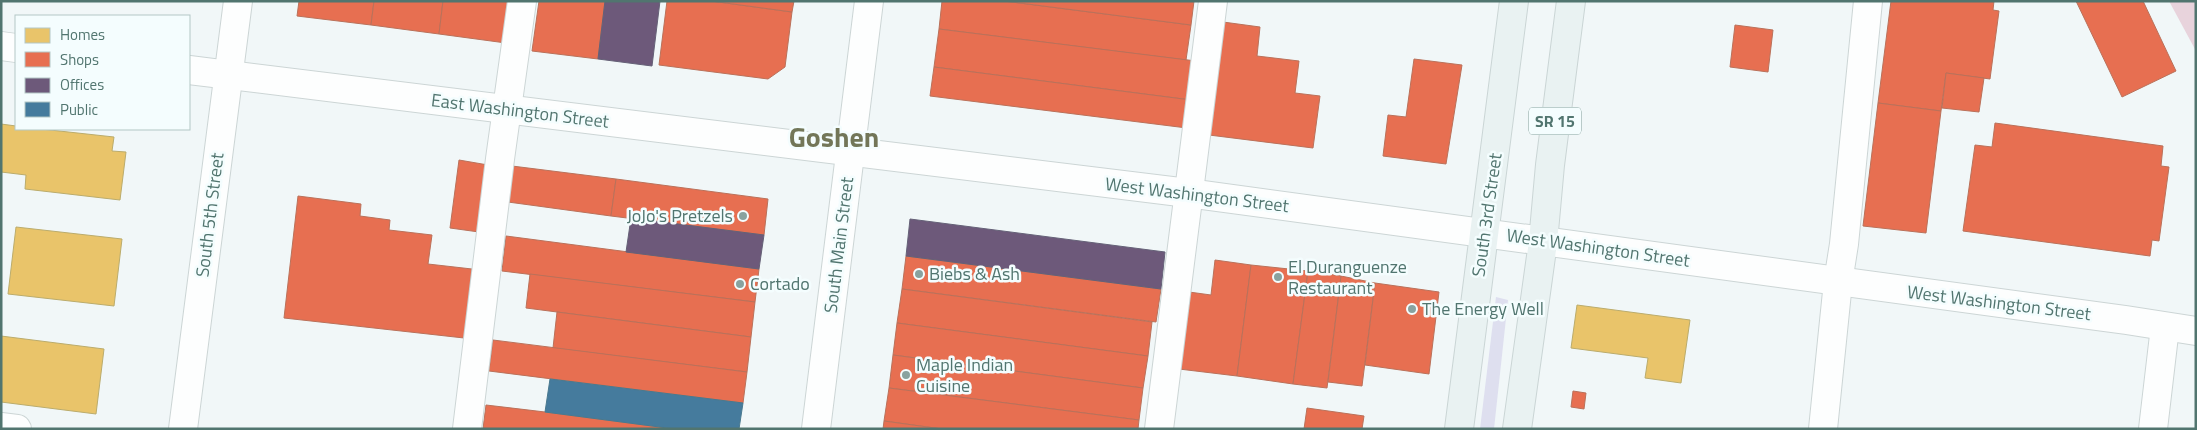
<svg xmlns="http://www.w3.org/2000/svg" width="2197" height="430" font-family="'Titillium Web',sans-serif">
<rect width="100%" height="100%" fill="#f1f7f8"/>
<path fill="#dedfef" d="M1496,297L1508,300L1494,429H1480Z"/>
<path fill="#e8d3dc" d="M2169,1H2196V51Z"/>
<g fill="#e9c46a" stroke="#bbac6c">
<path d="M1,124L16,126V129H41L114,137L112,151L126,152L120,200L25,189L26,175L1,172Z"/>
<path d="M16,227L122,239L114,306L8,294Z"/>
<path d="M1577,305L1690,320L1681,383L1645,378L1648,358L1571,348Z"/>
<path d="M1,336L104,349L96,414L1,402Z"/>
</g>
<g fill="#e76f51" stroke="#ba715a">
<path d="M299,1H374L371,25L297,16Z"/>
<path d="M374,1H443L439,34L371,25Z"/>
<path d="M443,1H512L506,43L439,34Z"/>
<path d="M539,1H605L598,59L532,51Z"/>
<path d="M667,1H711L792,12L785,67L768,79L659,65Z"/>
<path d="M711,1H794L792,12Z"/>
<path d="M942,1H1004L1191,25L1186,60L939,29Z"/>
<path d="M1004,1H1194L1191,25Z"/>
<path d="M1891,1H1994L1993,10L1999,11L1990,79L1946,73L1941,111L1878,103Z"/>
<path d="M2076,1H2143L2176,71L2122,97Z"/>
<path d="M1223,22L1260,27L1257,56L1299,61L1295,93L1320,96L1313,148L1209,135Z"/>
<path d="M1735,25L1773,30L1768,72L1730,67Z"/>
<path d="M939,29L1196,61L1191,100L934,67Z"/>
<path d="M1414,59L1462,65L1446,164L1383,156L1388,115L1406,117Z"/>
<path d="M934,67L1191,100L1187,128L930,96Z"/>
<path d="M1946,73L1984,78L1979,112L1942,108Z"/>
<path d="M1878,103L1941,111L1926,233L1863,226Z"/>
<path d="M1995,123L2163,146L2161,166L2169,167L2159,241L2152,240L2150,256L1963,231L1975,145L1992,147Z"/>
<path d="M459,160L488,165L479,232L450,228Z"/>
<path d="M512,166L616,179L611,216L508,202Z"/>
<path d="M616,179L768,199L764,235L611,216Z"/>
<path d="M298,196L361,204L360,216L390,220L389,230L432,235L428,264L472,269L464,338L284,318Z"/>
<path d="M506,236L759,269L755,302L502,271Z"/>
<path d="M906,256L1161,289L1156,322L902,289Z"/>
<path d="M1215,260L1251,265L1237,376L1179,369L1189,292L1211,295Z"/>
<path d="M1251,265L1308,271L1293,384L1237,376Z"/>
<path d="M1308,271L1341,276L1327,388L1293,384Z"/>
<path d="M530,274L755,302L751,337L526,308Z"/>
<path d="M1341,276L1375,283L1362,386L1328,382Z"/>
<path d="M1375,283L1439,292L1429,374L1365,365Z"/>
<path d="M902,289L1152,322L1148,356L897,323Z"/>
<path d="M557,312L751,337L747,372L553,348Z"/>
<path d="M897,323L1148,356L1143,388L893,355Z"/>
<path d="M493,340L747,372L743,403L489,371Z"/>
<path d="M893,355L1143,388L1139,420L889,388Z"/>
<path d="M889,388L1139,420L1138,429H942L884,421Z"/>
<path d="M1573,391L1586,393L1584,409L1571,407Z"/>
<path d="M486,405L545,412L675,429H483Z"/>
<path d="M1307,408L1364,416L1362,429H1304Z"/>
<path d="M884,421L942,429H883Z"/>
</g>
<g fill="#6d597a" stroke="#656177">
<path d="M605,1H660L652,66L598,59Z"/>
<path d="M631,218L764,235L759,269L626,252Z"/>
<path d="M910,219L1165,252L1161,289L906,256Z"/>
</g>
<path fill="#457b9d" stroke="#49798f" d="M550,379L743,403L739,429H675L545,412Z"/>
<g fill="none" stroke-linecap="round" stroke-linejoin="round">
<g stroke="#ccd5d5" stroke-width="30">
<g id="minor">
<path d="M1,46L16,48"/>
<path d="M189,70L1188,193L2126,320L2196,331"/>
<path d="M1,427L17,429"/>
<path d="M183,429L238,1"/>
<path d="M467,429L500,159L522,1"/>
<path d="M816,429L869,1"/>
<path d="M1159,429L1213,1"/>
<path d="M1823,429L1838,282L1844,244L1868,1"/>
<path d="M2153,429L2165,327"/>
</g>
</g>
<g stroke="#cad5d5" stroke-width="30">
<g id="major">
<path d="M1459,429L1514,1"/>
<path d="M1517,429L1543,242L1550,165L1571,1"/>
</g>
</g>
<use href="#minor" stroke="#fdfefe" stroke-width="28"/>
<use href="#major" stroke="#e9f2f2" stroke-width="28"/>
</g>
<g fill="#89a29f" stroke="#f4fdfe" stroke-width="2">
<circle cx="743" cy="216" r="5"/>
<circle cx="919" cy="274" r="5"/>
<circle cx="1278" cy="277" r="5"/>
<circle cx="740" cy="284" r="5"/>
<circle cx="1412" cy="309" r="5"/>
<circle cx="906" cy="375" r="5"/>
</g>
<g text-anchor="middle" stroke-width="5" stroke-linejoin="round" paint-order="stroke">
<rect fill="#f4fdfe" stroke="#829e9a" stroke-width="1" x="1529" y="107.5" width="52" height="27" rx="4"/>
<g font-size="16" font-weight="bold" fill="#51756f">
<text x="1555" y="127">SR 15</text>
</g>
<g font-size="18" fill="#51756f" stroke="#f4fdfe">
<text transform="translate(520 111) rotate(7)" y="6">East Washington Street</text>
<text transform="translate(1197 195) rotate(7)" y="6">West Washington Street</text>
<text transform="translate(210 215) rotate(-83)" y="6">South 5th Street</text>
<text transform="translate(1487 215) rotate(-82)" y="6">South 3rd Street</text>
<text transform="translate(839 245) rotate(-83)" y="6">South Main Street</text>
<text transform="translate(1598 248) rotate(8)" y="6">West Washington Street</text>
<text transform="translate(1999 303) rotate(7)" y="6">West Washington Street</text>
</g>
<g font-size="18" fill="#51756f" stroke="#f4fdfe" text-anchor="start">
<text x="733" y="222" text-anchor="end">JoJo's Pretzels</text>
<text x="1288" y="273">El Duranguenze<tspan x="1288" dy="21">Restaurant</tspan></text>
<text x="929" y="280">Biebs &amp; Ash</text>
<text x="750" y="290">Cortado</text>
<text x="1422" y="315">The Energy Well</text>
<text x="916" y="371">Maple Indian<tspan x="916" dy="21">Cuisine</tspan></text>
</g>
<g font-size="28" font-weight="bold" fill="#727658" stroke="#f4fdfe">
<text x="834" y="147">Goshen</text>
</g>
</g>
<rect width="2197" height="430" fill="none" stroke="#51756f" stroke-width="5"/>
<rect x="15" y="15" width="175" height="115" fill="#f4fdfe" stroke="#b3c7c5"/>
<rect x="25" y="28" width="25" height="15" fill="#e9c46a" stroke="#b3c7c5"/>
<text x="60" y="40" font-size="15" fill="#51756f">Homes</text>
<rect x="25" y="52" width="25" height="15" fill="#e76f51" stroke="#b3c7c5"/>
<text x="60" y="65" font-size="15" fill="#51756f">Shops</text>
<rect x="25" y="78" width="25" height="15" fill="#6d597a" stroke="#b3c7c5"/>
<text x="60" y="90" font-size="15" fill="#51756f">Offices</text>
<rect x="25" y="102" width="25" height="15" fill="#457b9d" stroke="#b3c7c5"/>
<text x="60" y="115" font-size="15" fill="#51756f">Public</text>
</svg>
